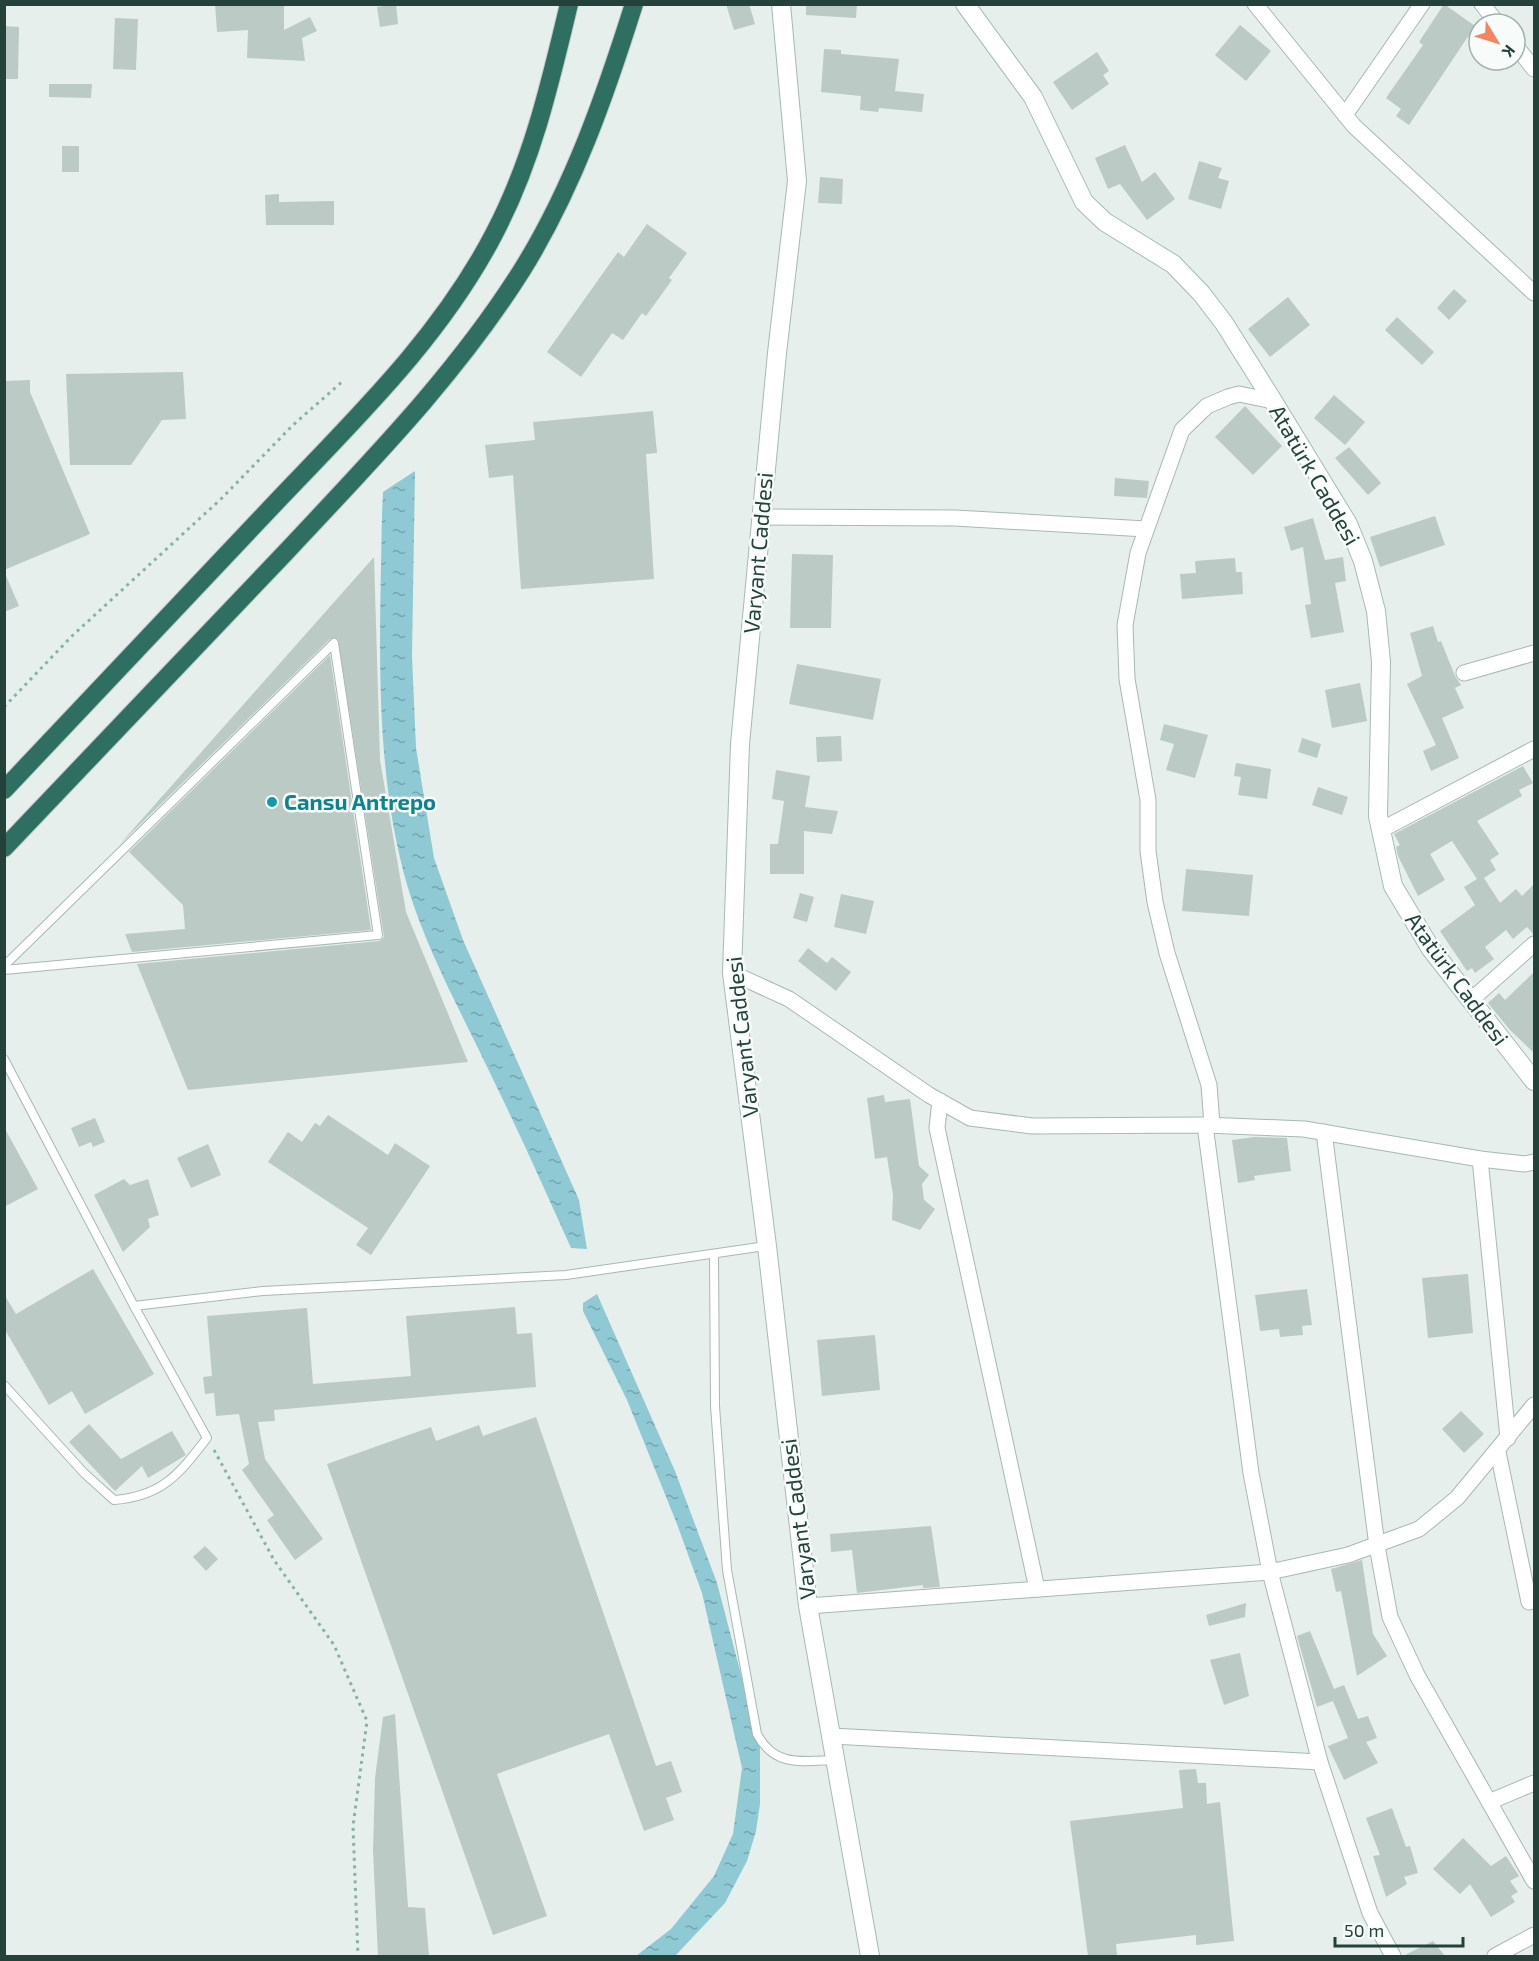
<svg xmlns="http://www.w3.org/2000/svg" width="1539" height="1961" font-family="'Exo 2',sans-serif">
<defs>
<pattern id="water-ripples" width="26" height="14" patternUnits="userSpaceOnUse" patternTransform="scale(1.5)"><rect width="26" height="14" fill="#8ec9d4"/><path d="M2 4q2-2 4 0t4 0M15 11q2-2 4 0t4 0" fill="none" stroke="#74a5ad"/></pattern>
</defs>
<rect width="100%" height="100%" fill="#e6efeb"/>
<g fill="url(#water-ripples)">
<path d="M415,471L412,656L416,748L434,858L463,940L579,1200L587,1249L571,1248C545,1190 519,1132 491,1075C462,1014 428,953 408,888C373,770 380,636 382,514L383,492Z"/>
<path d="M597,1294L675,1471L717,1583L760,1747V1804L756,1831L747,1861L725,1903L675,1956H636L671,1929L714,1876L733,1834L742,1768L702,1593L677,1524L627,1400L583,1311V1303Z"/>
</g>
<g fill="#bbcac4">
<path d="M215,4H284V30L310,17L317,31L302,38L305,61L247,58L248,30L217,32Z"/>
<path d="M396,4L398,24L380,27L377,7Z"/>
<path d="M726,4H749L755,24L734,30Z"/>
<path d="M806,4H857L856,18L806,15Z"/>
<path d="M1444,4L1475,26L1409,125L1396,116L1401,109L1386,98L1423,45L1419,42Z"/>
<path d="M115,18L138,19L136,70L113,69Z"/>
<path d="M1240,25L1271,51L1246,81L1215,55Z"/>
<path d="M4,26L19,27L18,79H4Z"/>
<path d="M824,49L841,50V54L899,59L895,91L924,94L922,112L879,108L878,112L860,110L861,96L821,92Z"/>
<path d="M1097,52L1109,71L1103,75L1109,84L1072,110L1053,82Z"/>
<path d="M49,84H92L91,98L49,97Z"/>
<path d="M1125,145L1142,182L1155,172L1175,199L1147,220L1120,184L1108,189L1095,158Z"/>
<rect x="62" y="146" width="17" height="26"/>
<path d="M1199,161L1222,168L1218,178L1229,181L1221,209L1188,199Z"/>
<path d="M820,177L843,179L842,204L818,203Z"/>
<path d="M279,194V202L334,201V225H266L265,195Z"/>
<path d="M647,224L687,253L669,278L672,280L646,316L642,313L623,340L612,333L581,377L547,352L618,252L624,257Z"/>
<path d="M1454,289L1467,301L1449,320L1437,308Z"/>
<path d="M1288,297L1310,325L1270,357L1248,329Z"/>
<path d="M1397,317L1434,352L1422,365L1385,330Z"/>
<path d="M183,372L186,419L162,420L131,465H70L66,374Z"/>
<path d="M30,380V392L90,534L4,570V381Z"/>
<path d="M1334,395L1365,422L1345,445L1314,418Z"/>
<path d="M1245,406L1282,446L1253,475L1215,437Z"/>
<path d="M653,411L657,453L646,454L654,579L521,589L513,475L489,478L485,445L535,440L533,422Z"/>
<path d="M1349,447L1381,483L1368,495L1335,458Z"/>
<path d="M1115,478L1149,481L1147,498L1114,496Z"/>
<path d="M1435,516L1445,545L1380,567L1370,537Z"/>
<path d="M1313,518L1325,560L1343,557L1346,581L1335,583L1344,632L1311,638L1305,605L1311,604L1303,547L1291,551L1284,527Z"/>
<path d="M792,554L833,555L831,628H790Z"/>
<path d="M374,557L380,760L406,912L468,1062L188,1090L137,964L379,941L384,937L338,639H330L120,844Z"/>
<path d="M1235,558L1236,572H1242L1243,594L1182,599L1180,574L1196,573L1195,561Z"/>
<path d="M4,571L19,606L4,612Z"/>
<path d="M1433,626L1438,642L1441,641L1455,676L1461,685L1455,688L1464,708L1442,718L1459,758L1431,771L1423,751L1436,745L1407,684L1422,676L1410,633Z"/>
<path d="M330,655L371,930L132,952L125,934L185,929L183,905L129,852Z"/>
<path d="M797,664L881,679L873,720L789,704Z"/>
<path d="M1360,683L1367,721L1332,728L1325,690Z"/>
<path d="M1164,724L1208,735L1195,778L1166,770L1174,744L1160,740Z"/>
<path d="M841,736L842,761L817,762L816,737Z"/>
<path d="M1302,738L1321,744L1317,758L1298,752Z"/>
<path d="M1236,763L1271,769L1267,799L1238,795L1241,777L1234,776Z"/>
<path d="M1523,766L1533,783L1519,790L1522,796L1477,821L1499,854L1490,860L1496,870L1484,878L1500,903L1516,889L1522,896L1534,884V935L1527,927L1513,939L1506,930L1485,947L1494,959L1475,973L1472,968L1467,971L1440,931L1475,905L1464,887L1477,879L1452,841L1430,854L1445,880L1418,896L1398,856L1396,847L1400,845L1394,834Z"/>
<path d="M776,770L810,776L805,807L838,811L832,834L804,831V874H770V844H778L784,801L772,799Z"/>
<path d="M1318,787L1348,797L1342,815L1312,805Z"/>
<path d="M1186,869L1253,875L1249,916L1182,911Z"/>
<path d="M800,893L814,897L807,922L793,918Z"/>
<path d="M841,894L874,901L866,934L834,927Z"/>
<path d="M808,948L827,963L832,957L851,972L836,991L798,961Z"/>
<path d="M1534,972V1053L1510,1030L1488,1003L1499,993L1505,1000Z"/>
<path d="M884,1095L885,1102L910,1099L919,1166L929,1175L922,1184L924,1200L935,1209L920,1230L892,1220L893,1195L887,1157L875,1159L867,1098Z"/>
<path d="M328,1115L388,1155L395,1143L430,1166L371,1255L356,1245L368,1228L268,1162L288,1132L302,1142L315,1123L320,1126Z"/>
<path d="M95,1118L105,1142L93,1147L91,1142L79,1147L71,1128Z"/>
<path d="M4,1127L38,1189L4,1207Z"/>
<path d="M1254,1137L1287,1138L1291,1171L1254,1176L1255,1180L1238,1183L1232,1140Z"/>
<path d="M208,1144L221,1175L191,1188L177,1158Z"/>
<path d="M124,1179L130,1185L148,1179L159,1215L148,1219L150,1227L123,1252L94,1195Z"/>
<path d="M93,1269L154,1374L85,1414L72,1391L49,1405L4,1328V1294L16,1314Z"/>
<path d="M1468,1274L1473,1333L1428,1338L1422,1278Z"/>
<path d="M1307,1289L1312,1325L1302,1326L1303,1335L1280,1337L1279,1329L1260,1331L1255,1295Z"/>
<path d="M515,1307L517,1334L532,1333L536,1387L274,1410L275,1421L258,1422L265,1459L323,1539L295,1560L267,1520L274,1515L242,1470L249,1464L239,1414L216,1416L214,1393L205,1394L203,1377L212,1376L207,1316L307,1308L313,1384L411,1376L406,1316Z"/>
<path d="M875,1335L880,1390L822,1396L817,1340Z"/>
<path d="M1461,1411L1484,1434L1464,1453L1442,1429Z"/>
<path d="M536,1417L656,1766L671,1761L682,1792L666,1798L674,1820L644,1831L609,1734L497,1774L547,1916L493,1935L327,1464L431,1427L436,1441L479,1425L483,1436Z"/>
<path d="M89,1424L121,1459L172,1431L186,1455L148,1478L142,1466L115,1491L69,1442Z"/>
<path d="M931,1526L940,1587L923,1588V1585L857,1593L852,1550L831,1552L830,1534Z"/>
<path d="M205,1546L218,1559L206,1571L193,1557Z"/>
<path d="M1362,1560L1373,1634L1387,1656L1357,1676L1341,1591L1336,1592L1331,1569Z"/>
<path d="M1246,1603L1245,1617L1209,1626L1206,1615Z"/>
<path d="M1310,1631L1334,1689L1344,1685L1358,1719L1368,1716L1377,1738L1366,1742L1378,1763L1344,1780L1328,1746L1348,1738L1333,1701L1317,1707L1297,1636Z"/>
<path d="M1240,1653L1249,1696L1224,1705L1210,1660Z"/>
<path d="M395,1714L408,1907L425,1908L429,1956H378L373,1851L375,1778L383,1717Z"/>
<path d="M1196,1769L1198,1783H1206L1207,1804L1220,1802L1234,1941L1196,1945V1935L1116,1944L1117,1955L1088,1956L1070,1821L1183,1808L1179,1770Z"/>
<path d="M1392,1808L1406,1847L1410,1846L1418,1873L1404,1877L1407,1884L1386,1897L1373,1856L1380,1855L1366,1818Z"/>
<path d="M1463,1838L1491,1866L1506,1856L1519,1876L1510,1881L1518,1892L1511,1896L1515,1902L1491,1917L1470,1884L1460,1894L1433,1869Z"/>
<path d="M1433,1941L1445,1956H1403Z"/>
</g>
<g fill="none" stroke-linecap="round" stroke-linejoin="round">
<g stroke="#a8b8b2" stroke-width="10">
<g id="lane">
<path d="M4,966L334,643L378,935L4,970"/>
<path d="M4,1059L134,1306L263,1291L566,1275L766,1246"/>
<path d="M714,1254L715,1406L727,1570L757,1734C775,1768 803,1761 836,1760"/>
<path d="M4,1385L84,1473L114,1500C163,1496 179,1474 207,1438L134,1306"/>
</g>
</g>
<g stroke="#a8b8b2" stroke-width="17">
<g id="street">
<path d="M1255,4L1354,126L1534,293"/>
<path d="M1482,4L1498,24"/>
<path d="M1515,45L1534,69"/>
<path d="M1345,115L1422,4"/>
<path d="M761,517L955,518L1146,529"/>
<path d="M1464,673L1534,653"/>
<path d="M1381,830L1534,749"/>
<path d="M732,973L789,999L929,1095L970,1118L1032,1126L1205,1125L1304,1129L1480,1159L1525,1164L1534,1162"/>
<path d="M1470,1001L1534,944"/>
<path d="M940,1101L937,1128L1037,1589"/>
<path d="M1205,1125L1251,1473L1270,1572L1320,1762L1370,1913L1393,1956"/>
<path d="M1212,1125L1209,1085L1167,953L1155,902L1148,851V800L1127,679L1125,625L1138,553L1182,430L1207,406L1228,397L1239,394L1273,401"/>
<path d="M1324,1132L1377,1546L1390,1617L1417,1675L1534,1881"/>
<path d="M1480,1159L1508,1438"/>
<path d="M1498,1452L1529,1602L1534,1600"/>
<path d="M808,1606L1270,1572L1348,1555L1419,1529L1457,1498L1534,1405"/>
<path d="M832,1736L1320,1762"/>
<path d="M1489,1802L1534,1783"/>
<path d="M1495,1956L1534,1935"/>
</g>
</g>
<g stroke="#a4bbb3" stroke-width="20">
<g id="secondary">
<path d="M781,4L797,181L777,353L740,744L732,973L767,1246L808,1606L870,1956"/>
<path d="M965,4L1033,97L1084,202L1105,222L1173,264L1201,293L1224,323L1273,401L1348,524L1363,561L1376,611L1381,662L1378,816L1393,886L1431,949L1534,1081"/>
</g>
</g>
<g stroke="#c2cac8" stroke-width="20">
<g id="highway">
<path d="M4,790C96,693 188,596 280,498C358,416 441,336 494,234C532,162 550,84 569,4"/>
<path d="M4,848C98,750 191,651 285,553C369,463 456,375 522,270C573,188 605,96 634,4"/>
</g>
</g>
<g stroke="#86b3a5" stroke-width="3" stroke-dasharray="3 4.5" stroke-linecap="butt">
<path d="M4,707L72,636L222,498L293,425L343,381"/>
<path d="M214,1450L274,1560L334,1645L367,1721L353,1826L358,1956"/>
</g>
<use href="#lane" stroke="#fff" stroke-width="8"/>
<use href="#street" stroke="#fff" stroke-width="15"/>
<use href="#secondary" stroke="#fff" stroke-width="18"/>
<use href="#highway" stroke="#2f6f62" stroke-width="18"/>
</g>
<circle fill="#0f9aa8" stroke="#f7fbf9" stroke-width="2" cx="272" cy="802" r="6"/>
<g text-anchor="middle" stroke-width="5" stroke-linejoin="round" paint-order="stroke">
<g font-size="22" fill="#24423a" stroke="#f7fbf9">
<text transform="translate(1315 475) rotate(60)" y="8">Atatürk Caddesi</text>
<text transform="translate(758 553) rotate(-85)" y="8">Varyant Caddesi</text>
<text transform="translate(1457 979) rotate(54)" y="8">Atatürk Caddesi</text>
<text transform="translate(742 1037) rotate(-96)" y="8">Varyant Caddesi</text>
<text transform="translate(798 1519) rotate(-97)" y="8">Varyant Caddesi</text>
</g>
<g font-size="22" font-weight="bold" fill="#0d838f" stroke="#f7fbf9" text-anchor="start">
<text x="284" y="810">Cansu Antrepo</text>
</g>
</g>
<rect width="1539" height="1961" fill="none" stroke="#24423a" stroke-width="12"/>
<g transform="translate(1497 42) rotate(128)"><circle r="28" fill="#f7fbf9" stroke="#a3b1ad" stroke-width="1.5"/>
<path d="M0-4.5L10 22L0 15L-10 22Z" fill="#f4845f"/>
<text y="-9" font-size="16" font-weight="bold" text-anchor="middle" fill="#24423a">K</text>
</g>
<path d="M1335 1937v9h128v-9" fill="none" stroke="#24423a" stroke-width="3"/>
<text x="1344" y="1937" font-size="18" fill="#24423a" stroke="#f7fbf9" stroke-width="4.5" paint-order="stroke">50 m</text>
</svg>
